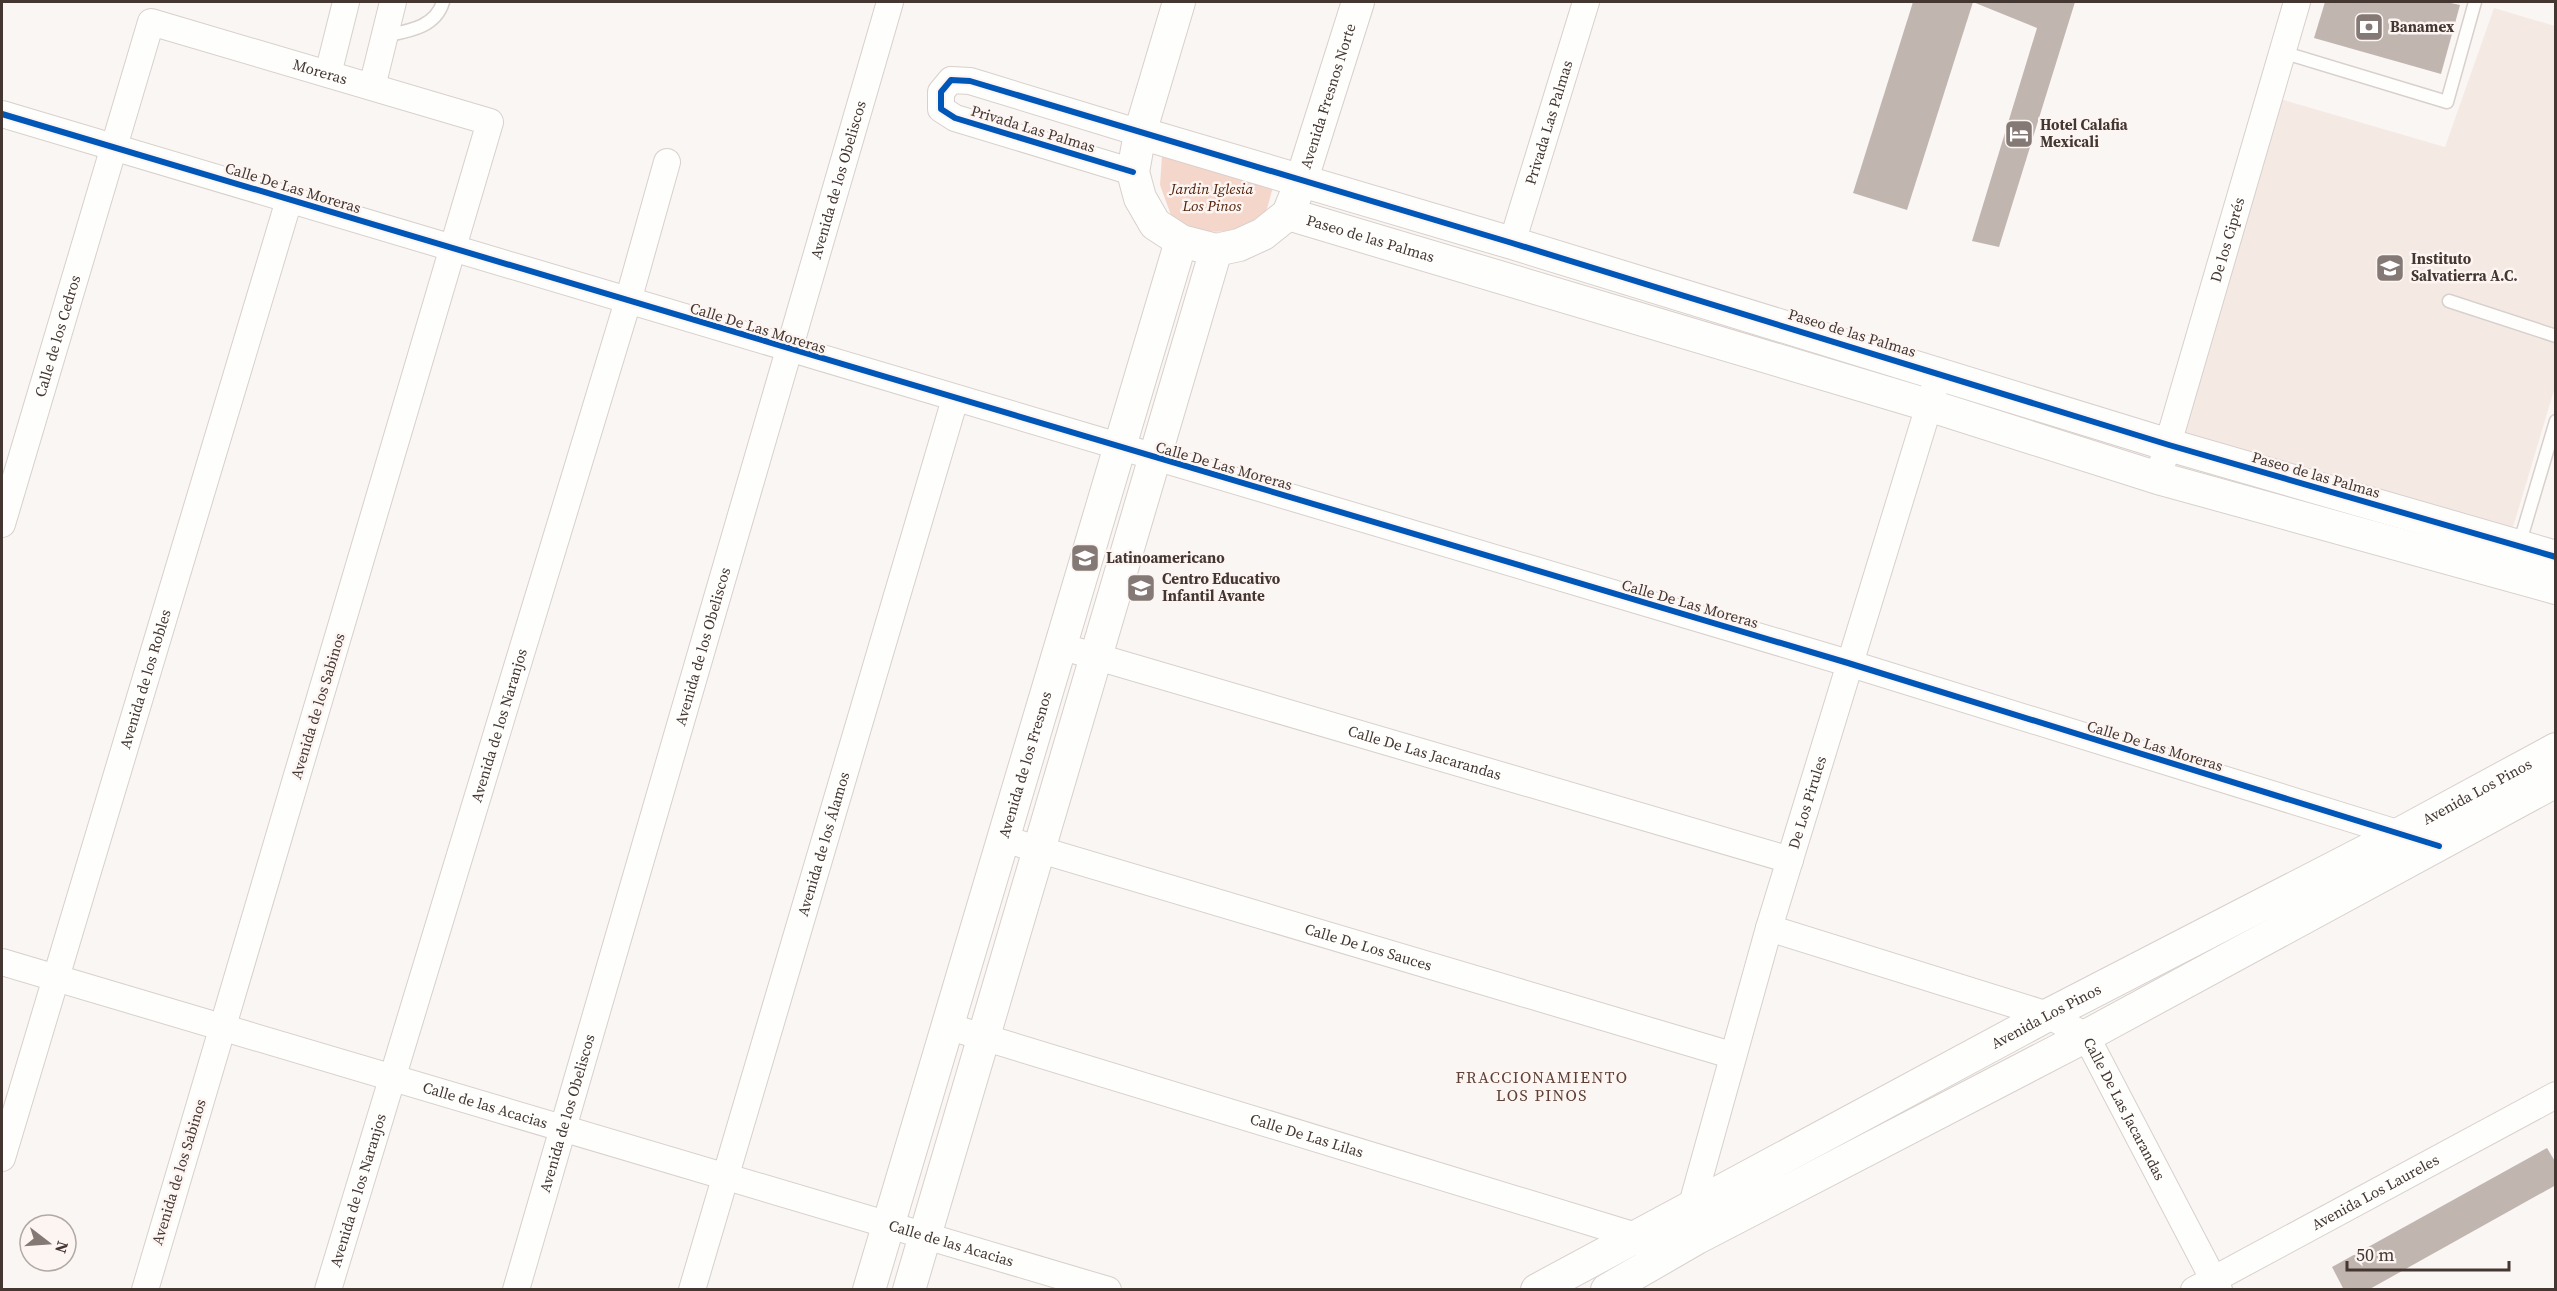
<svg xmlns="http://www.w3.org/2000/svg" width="2557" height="1291" font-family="'Source Serif 4',serif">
<rect width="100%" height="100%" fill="#faf6f4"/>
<path fill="#f5e9e4" d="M2494,8L2555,26V387L2508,544L2173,440L2277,98L2445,147Z"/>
<path fill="#f5d6ca" d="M1175,149L1273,187L1265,216C1226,235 1212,238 1172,218L1160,185L1162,156Z"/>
<g fill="#c1b5b0">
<path d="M1913,2H1973L1907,210L1853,193Z"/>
<path d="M1973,2H2075L1999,247L1972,241L2037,28Z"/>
<path d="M2325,2H2446L2460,5L2441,74L2314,38Z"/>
<path d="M2547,1148L2556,1163V1185L2368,1290H2344L2332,1267Z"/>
</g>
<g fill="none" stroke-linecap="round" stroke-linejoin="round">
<g stroke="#d8d0cc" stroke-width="15">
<g id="service">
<path d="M384,36C408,31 435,28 443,2"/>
<path d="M2282,52L2447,102L2475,2"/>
<path d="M2449,301L2556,336"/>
<path d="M2519,545L2556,421"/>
</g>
</g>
<g stroke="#d8d0cc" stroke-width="28">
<g id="minor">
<path d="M328,74L346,2"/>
<path d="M372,87L393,2"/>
<path d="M2,114L1848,663L2410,837"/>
<path d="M1133,172L955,118L941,109V92L951,80L970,81L1140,133"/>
<path id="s1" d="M1512,243L1586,2"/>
<path id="s2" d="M2158,478L2297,2"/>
<path id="s3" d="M2,524L151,22L490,122L145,1290"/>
<path id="s4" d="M1060,646L1790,860"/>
<path id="s5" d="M1004,839L1731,1055"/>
<path id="s6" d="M1769,928L2048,1015L2086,1036L2219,1290"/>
<path id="s7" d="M2,962L1108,1290"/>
<path id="s8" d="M947,1026L1639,1237L1644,1245"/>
<path id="s9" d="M2,1158L289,200"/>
<path id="s10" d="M1693,1220L1691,1208L1769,928L1935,386"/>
<path id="s11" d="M328,1290L628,301L667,162"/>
<path id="s12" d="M516,1290L890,2"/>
<path id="s13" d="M692,1290L955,399"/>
<path id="s14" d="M2194,1290L2556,1095"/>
</g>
</g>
<g stroke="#d8d0cc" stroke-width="34">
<g id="tertiary">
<path id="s15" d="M1179,2L1140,133L1133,172L1140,198L1155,224L1181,241L1216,250L1239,245L1263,234L1288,214L1301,182L1358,2"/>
<path d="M1140,133L1512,243L2169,445L2556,557"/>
<path id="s16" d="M1288,214L1928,405L2158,478L2556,588"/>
<path id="s17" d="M869,1290L1181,241"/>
<path d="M909,1290L1216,250"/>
<path id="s18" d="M1537,1290L2048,1015L2399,834L2556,749"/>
<path d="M1607,1290L1697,1238L2086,1036L2556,781"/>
</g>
</g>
<use href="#service" stroke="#fefefd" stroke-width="12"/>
<use href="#minor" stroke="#fefefd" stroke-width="26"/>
<use href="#tertiary" stroke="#fefefd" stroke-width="32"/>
<g stroke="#fcf5f2" stroke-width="10">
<g id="cycleway">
<path d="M2,114L1848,663L2439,846"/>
<path d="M1133,172L955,118L941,109V92L951,80L970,81L1512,243L2169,445L2556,557"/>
</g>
</g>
<use href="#cycleway" stroke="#0057b8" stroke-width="6"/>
</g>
<defs>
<g id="bank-square" transform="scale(1.5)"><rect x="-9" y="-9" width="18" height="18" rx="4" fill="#847975" stroke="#fcf5f2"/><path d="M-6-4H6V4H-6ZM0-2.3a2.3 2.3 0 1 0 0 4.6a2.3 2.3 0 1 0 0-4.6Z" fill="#fff"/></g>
<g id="hotel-square" transform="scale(1.5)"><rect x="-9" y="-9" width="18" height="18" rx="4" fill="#847975" stroke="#fcf5f2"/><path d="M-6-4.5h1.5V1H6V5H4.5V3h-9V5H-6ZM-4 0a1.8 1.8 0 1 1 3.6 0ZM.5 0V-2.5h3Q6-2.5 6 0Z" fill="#fff"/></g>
<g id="school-square" transform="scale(1.5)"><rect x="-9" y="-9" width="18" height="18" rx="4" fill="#847975" stroke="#fcf5f2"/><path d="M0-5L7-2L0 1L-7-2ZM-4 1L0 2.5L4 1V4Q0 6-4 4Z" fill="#fff"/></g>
</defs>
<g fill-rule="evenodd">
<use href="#bank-square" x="2369" y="27"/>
<use href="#hotel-square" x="2019" y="134"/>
<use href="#school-square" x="2390" y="268"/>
<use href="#school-square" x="1085" y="558"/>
<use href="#school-square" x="1141" y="588"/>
</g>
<g text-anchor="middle" stroke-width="5" stroke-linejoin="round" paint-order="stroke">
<g font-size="15" font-weight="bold" fill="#443631" stroke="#fcf5f2" text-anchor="start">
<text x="2390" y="32">Banamex</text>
<text x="2040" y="130">Hotel Calafia<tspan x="2040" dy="17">Mexicali</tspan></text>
<text x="2411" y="264">Instituto<tspan x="2411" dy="17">Salvatierra A.C.</tspan></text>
<text x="1106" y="563">Latinoamericano</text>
<text x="1162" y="584">Centro Educativo<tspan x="1162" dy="17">Infantil Avante</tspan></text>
</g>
<g font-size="15" fill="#443631" stroke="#fcf5f2">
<text dy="5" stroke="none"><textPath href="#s3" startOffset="700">Moreras</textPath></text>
<text dy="5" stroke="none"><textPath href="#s15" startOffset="507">Avenida Fresnos Norte</textPath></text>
<text dy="5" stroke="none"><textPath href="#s1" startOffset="126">Privada Las Palmas</textPath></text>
<text transform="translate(1033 129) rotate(17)" y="5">Privada Las Palmas</text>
<text dy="5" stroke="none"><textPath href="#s12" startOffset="1156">Avenida de los Obeliscos</textPath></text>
<text transform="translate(293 188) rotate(17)" y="5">Calle De Las Moreras</text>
<text dy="5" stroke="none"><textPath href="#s16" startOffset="86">Paseo de las Palmas</textPath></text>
<text dy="5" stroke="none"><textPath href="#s2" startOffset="248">De los Ciprés</textPath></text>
<text transform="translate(758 328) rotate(17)" y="5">Calle De Las Moreras</text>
<text transform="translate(1852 333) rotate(17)" y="5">Paseo de las Palmas</text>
<text dy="5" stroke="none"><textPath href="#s3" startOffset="196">Calle de los Cedros</textPath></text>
<text transform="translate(1224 466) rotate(16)" y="5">Calle De Las Moreras</text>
<text transform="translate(2316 475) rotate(16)" y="5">Paseo de las Palmas</text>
<text transform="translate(1690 604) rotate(16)" y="5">Calle De Las Moreras</text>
<text dy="5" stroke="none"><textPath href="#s12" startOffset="670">Avenida de los Obeliscos</textPath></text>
<text dy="5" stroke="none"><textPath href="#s9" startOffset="500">Avenida de los Robles</textPath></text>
<text transform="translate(318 706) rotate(-73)" y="5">Avenida de los Sabinos</text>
<text dy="5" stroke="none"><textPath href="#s11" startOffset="590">Avenida de los Naranjos</textPath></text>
<text transform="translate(2155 746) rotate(17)" y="5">Calle De Las Moreras</text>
<text dy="5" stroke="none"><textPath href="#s4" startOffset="380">Calle De Las Jacarandas</textPath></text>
<text dy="5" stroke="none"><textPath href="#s17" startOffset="548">Avenida de los Fresnos</textPath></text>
<text dy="5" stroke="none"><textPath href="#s18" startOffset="1064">Avenida Los Pinos</textPath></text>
<text dy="5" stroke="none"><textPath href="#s10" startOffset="434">De Los Pirules</textPath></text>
<text dy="5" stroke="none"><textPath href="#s13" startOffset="465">Avenida de los Álamos</textPath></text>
<text dy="5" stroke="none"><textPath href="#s5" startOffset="380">Calle De Los Sauces</textPath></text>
<text dy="5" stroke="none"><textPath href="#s18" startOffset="578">Avenida Los Pinos</textPath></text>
<text dy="5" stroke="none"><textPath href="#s7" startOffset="504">Calle de las Acacias</textPath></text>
<text dy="5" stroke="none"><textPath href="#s6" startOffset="418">Calle De Las Jacarandas</textPath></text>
<text dy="5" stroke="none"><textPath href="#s12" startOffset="184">Avenida de los Obeliscos</textPath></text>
<text dy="5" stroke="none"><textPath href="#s8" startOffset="376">Calle De Las Lilas</textPath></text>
<text transform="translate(179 1172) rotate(-73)" y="5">Avenida de los Sabinos</text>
<text dy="5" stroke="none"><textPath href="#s11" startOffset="104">Avenida de los Naranjos</textPath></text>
<text dy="5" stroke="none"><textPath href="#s14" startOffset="206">Avenida Los Laureles</textPath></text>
<text dy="5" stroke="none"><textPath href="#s7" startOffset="990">Calle de las Acacias</textPath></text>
</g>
<g font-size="15" font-style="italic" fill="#54220c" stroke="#fcf5f2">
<text x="1212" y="194">Jardin Iglesia<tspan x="1212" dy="17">Los Pinos</tspan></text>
</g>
<g font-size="16" letter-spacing="1.5" fill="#5d4136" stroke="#fcf5f2">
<text x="1542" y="1083">FRACCIONAMIENTO<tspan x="1542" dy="18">LOS PINOS</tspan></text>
</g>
</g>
<rect width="2557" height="1291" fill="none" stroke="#443631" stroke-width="6"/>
<g transform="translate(48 1243) rotate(107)"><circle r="28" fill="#fcf5f2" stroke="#b2a9a5" stroke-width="1.5"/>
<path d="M0-4.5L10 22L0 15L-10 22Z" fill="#847975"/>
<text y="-9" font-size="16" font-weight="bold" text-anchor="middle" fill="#443631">N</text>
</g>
<path d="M2347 1261v9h162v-9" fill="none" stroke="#443631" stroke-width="3"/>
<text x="2356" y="1261" font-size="18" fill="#443631" stroke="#fcf5f2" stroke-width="4.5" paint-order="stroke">50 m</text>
</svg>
